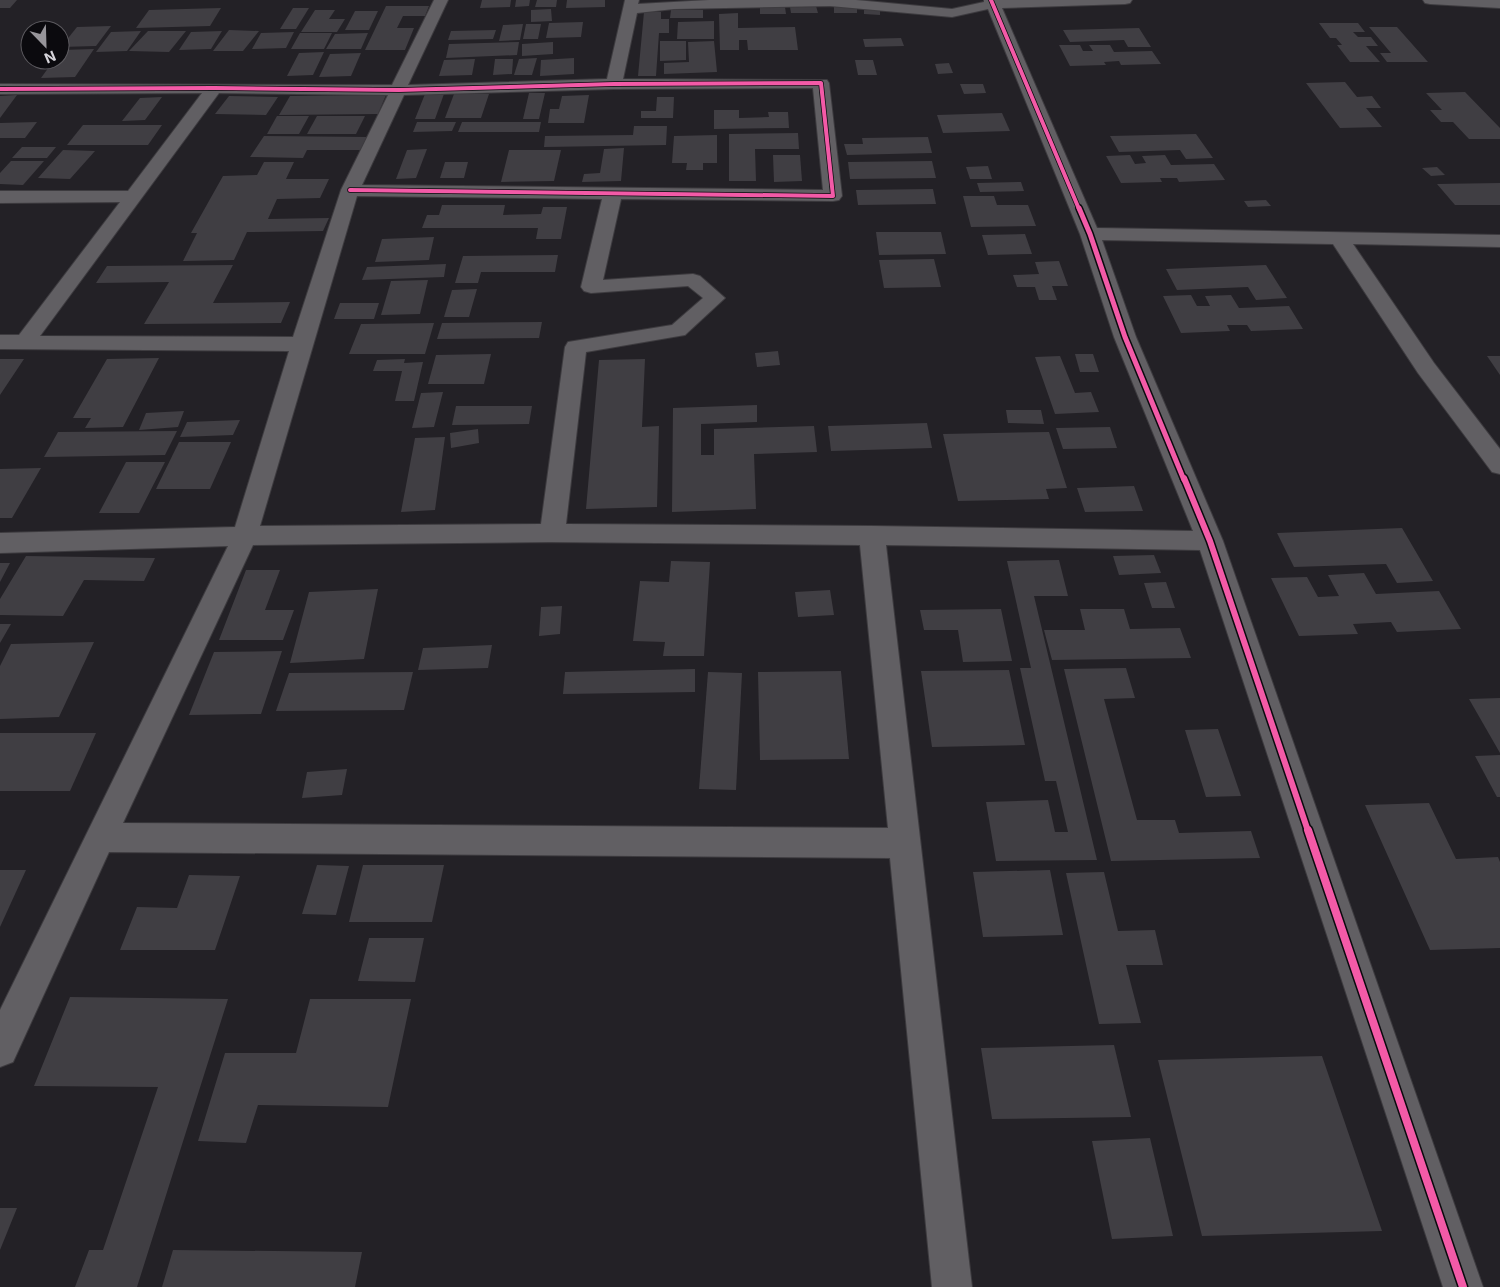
<svg xmlns="http://www.w3.org/2000/svg" width="1500" height="1287" font-family="Inter,sans-serif">
<rect width="100%" height="100%" fill="#232126"/>
<g fill="#403e43">
<path d="M0,0H17L10,8H0Z"/>
<path d="M482,0H511L510,7L480,8Z"/>
<path d="M516,0H530L529,6L515,7Z"/>
<path d="M537,0H557L556,7H535Z"/>
<path d="M567,0H605V7L566,8Z"/>
<path d="M386,6H429L425,16H403L397,28H414L405,50H365Z"/>
<path d="M816,6L818,13H791L790,7Z"/>
<path d="M760,7H785L786,14H760Z"/>
<rect x="834" y="7" width="23" height="6"/>
<path d="M221,8L210,26L136,28L149,10Z"/>
<path d="M293,8H309L296,29H280Z"/>
<path d="M864,8H880V15L864,14Z"/>
<path d="M551,9L552,21L531,22V10Z"/>
<path d="M315,10H335L329,19H345L337,32H301Z"/>
<path d="M671,10H703V18H670Z"/>
<path d="M355,11H378L369,30H345Z"/>
<path d="M644,12H661V19H669V33H659L656,76H638Z"/>
<path d="M738,13V28L795,27L798,50H748L747,40H739V50H720L719,14Z"/>
<path d="M714,21V39H677L678,22Z"/>
<path d="M583,22L581,37L546,38L549,23Z"/>
<path d="M1319,23H1358L1365,32H1353L1358,37H1371L1378,46H1366L1380,62H1350L1337,45H1342L1336,38H1330Z"/>
<path d="M523,24L520,40L499,41L503,25Z"/>
<path d="M526,24H541L538,39H523Z"/>
<path d="M111,26L96,46L61,47L77,27Z"/>
<path d="M1369,27H1397L1428,62H1387L1380,53H1391Z"/>
<path d="M1139,28L1151,47H1128L1124,40L1070,42L1063,30Z"/>
<path d="M229,30L259,31L243,51H213Z"/>
<path d="M496,30L493,39L448,40L451,31Z"/>
<path d="M141,31L127,51L96,52L111,32Z"/>
<path d="M148,31H186L169,52L129,51Z"/>
<path d="M222,31L211,49L179,50L191,32Z"/>
<path d="M294,32L286,48L252,49L261,33Z"/>
<path d="M300,33H332L324,49H291Z"/>
<path d="M368,33L361,49H326L335,34Z"/>
<path d="M901,38L904,46L865,47L863,39Z"/>
<path d="M660,41H686V60L660,61Z"/>
<path d="M714,41L717,72L664,74V63L689,62L688,42Z"/>
<path d="M519,42L517,55L446,58L449,44Z"/>
<path d="M553,42V54L522,56V44Z"/>
<path d="M1059,45H1080L1083,51H1093L1089,45H1110L1114,52L1152,51L1161,64L1121,65L1119,61L1104,62L1106,65L1070,66Z"/>
<path d="M94,49L75,77L41,78L54,60H60L62,50Z"/>
<path d="M324,52L313,75L287,76L299,53Z"/>
<path d="M361,53L351,76L319,77L330,54Z"/>
<path d="M537,58L532,75H514L519,59Z"/>
<path d="M574,58V74L540,76L541,60Z"/>
<path d="M475,59L472,75L439,76L444,60Z"/>
<path d="M495,59H513L512,74L493,75Z"/>
<path d="M855,60H873L877,75H858Z"/>
<path d="M949,63L953,73L938,74L935,64Z"/>
<path d="M1345,82L1357,97L1372,96L1381,108H1366L1382,127L1340,128L1306,83Z"/>
<path d="M960,84H983L986,93L964,94Z"/>
<path d="M1465,92L1500,128V139H1469L1453,122H1441L1430,110H1442L1426,93Z"/>
<path d="M529,93H545L539,119H523Z"/>
<path d="M425,94H444L435,119H415Z"/>
<path d="M454,94H489L481,118H445Z"/>
<path d="M17,95L0,118V96Z"/>
<path d="M386,95L378,114L279,115L290,96Z"/>
<path d="M589,95L584,123H548L550,109H559L562,96Z"/>
<path d="M229,96L278,97L266,115L215,114Z"/>
<path d="M162,97L145,120L122,121L140,98Z"/>
<path d="M657,97H674L673,118H641V111H656Z"/>
<path d="M714,110H739V118L769,117L768,112H788L789,128L714,129Z"/>
<path d="M1002,113L1010,131L943,133L937,115Z"/>
<path d="M277,116H309L299,134H267Z"/>
<path d="M317,116H365L356,134H307Z"/>
<path d="M37,122L25,138H0V123Z"/>
<path d="M417,122H456L452,131L413,132Z"/>
<path d="M462,122H541L539,132H458Z"/>
<path d="M83,125H162L148,145H67Z"/>
<path d="M634,126H667L666,145L544,147L545,136L633,135Z"/>
<path d="M798,133L799,149H755L756,181H729V134Z"/>
<path d="M1196,134L1213,158L1186,159L1180,150L1119,152L1110,136Z"/>
<path d="M717,135V163H703V170H686L687,163H672L674,136Z"/>
<path d="M264,136L369,137L362,150H307L303,158L250,157Z"/>
<path d="M928,137L932,153L847,155L844,144H863L862,138Z"/>
<path d="M22,147H56L47,158H12Z"/>
<path d="M624,148L621,181L582,182L584,174L600,173L604,149Z"/>
<path d="M427,149L416,178L396,179L407,150Z"/>
<path d="M63,150L95,151L70,179L38,178Z"/>
<path d="M509,150H561L554,181L501,182Z"/>
<path d="M773,155H800L802,181L774,182Z"/>
<path d="M1130,155L1135,164L1146,163L1142,156L1165,155L1171,165L1214,164L1225,180L1179,182L1177,178H1160L1162,182L1121,183L1106,156Z"/>
<path d="M11,161H44L23,185L0,184V173Z"/>
<path d="M932,161L936,178L850,179L848,162Z"/>
<path d="M264,162H294L286,179H329L320,198L277,199L268,219L329,218L323,231L247,232L234,260L183,261L197,233H191L223,176L257,175Z"/>
<path d="M445,162H468L464,178H440Z"/>
<path d="M988,166L992,179H970L966,167Z"/>
<path d="M1437,167L1445,175L1431,176L1422,168Z"/>
<path d="M1021,182L1024,191L980,192L977,183Z"/>
<path d="M1500,183V205H1455L1437,184Z"/>
<path d="M933,189L936,204L858,205L856,190Z"/>
<path d="M963,196H994L997,205H1028L1036,226L971,227Z"/>
<path d="M1266,200L1271,206L1248,207L1244,201Z"/>
<path d="M442,205H505L503,215L541,214L543,207H567L561,239H536L538,228H422L427,215H439Z"/>
<path d="M876,232H941L946,254L879,255Z"/>
<path d="M1025,234L1032,254L988,255L982,235Z"/>
<path d="M434,237L429,260L375,262L382,239Z"/>
<path d="M558,255L555,272H481L478,283H455L463,256Z"/>
<path d="M934,259L941,287L884,288L879,260Z"/>
<path d="M1059,261L1068,286H1052L1057,300H1039L1035,287H1017L1013,275L1039,274L1035,262Z"/>
<path d="M446,264L444,277L362,280L367,267Z"/>
<path d="M233,265L213,303L290,302L281,323L144,324L169,282L96,283L107,266Z"/>
<path d="M1266,265L1287,298L1256,300L1248,287L1177,290L1166,269Z"/>
<path d="M428,280L420,314L381,315L391,281Z"/>
<path d="M477,289L469,317H444L452,290Z"/>
<path d="M1191,295L1197,306H1210L1205,296L1231,295L1239,308L1289,306L1303,329L1251,331L1247,325H1227L1230,331L1181,333L1163,296Z"/>
<path d="M340,303H379L374,319H334Z"/>
<path d="M542,322L539,338L437,339L442,323Z"/>
<path d="M434,323L425,354H349L361,324Z"/>
<path d="M778,351L780,365L757,367L755,353Z"/>
<path d="M491,354L484,384H428L436,355Z"/>
<path d="M1075,354H1093L1099,372H1080Z"/>
<path d="M1060,356L1075,393L1091,392L1099,412L1055,414L1035,357Z"/>
<path d="M1487,356H1500V375Z"/>
<path d="M159,358L123,427L85,428L91,418H73L107,359Z"/>
<path d="M0,359H24L0,395Z"/>
<path d="M405,359L404,363L423,362L414,401H395L402,371H373L377,360Z"/>
<path d="M645,359L642,427L659,426L657,507L586,509L599,360Z"/>
<path d="M443,392L434,427L412,428L421,393Z"/>
<path d="M757,405V422L701,424V455H714V429L814,426L817,452L754,454L756,509L672,512L673,408Z"/>
<path d="M456,406H532L529,424L452,425Z"/>
<path d="M1006,410H1041L1044,424L1008,423Z"/>
<path d="M184,411L178,427L139,430L146,413Z"/>
<path d="M240,420L233,435L180,437L187,422Z"/>
<path d="M927,423L932,448L831,451L828,426Z"/>
<path d="M1110,427L1117,448L1063,449L1056,428Z"/>
<path d="M478,429L479,443L451,448L450,433Z"/>
<path d="M177,431L165,455L44,457L58,432Z"/>
<path d="M1049,432L1067,488L1046,489L1049,499L958,501L943,434Z"/>
<path d="M445,437L435,510L401,512L415,438Z"/>
<path d="M179,442H231L210,489H156Z"/>
<path d="M126,462H165L139,513H99Z"/>
<path d="M41,468L12,518H0V469Z"/>
<path d="M1134,486L1143,511L1085,512L1077,488Z"/>
<path d="M1402,528L1433,581L1397,583L1386,564L1294,567L1277,533Z"/>
<path d="M1154,555L1161,573L1119,575L1113,556Z"/>
<path d="M26,556L155,558L144,581L84,580L63,616L0,615V599Z"/>
<path d="M1059,560L1068,596H1034L1097,860L996,861L986,802L1048,800L1055,832H1068L1056,781H1045L1020,668H1031L1007,561Z"/>
<path d="M671,561L710,562L704,656H663L665,642L633,641L640,581L669,582Z"/>
<path d="M0,563H10L0,582Z"/>
<path d="M246,570H280L265,610H294L283,640H219Z"/>
<path d="M1364,573L1376,594L1439,591L1461,629L1397,632L1391,622L1353,624L1358,634L1299,636L1271,578L1307,577L1318,597L1339,596L1328,575Z"/>
<path d="M1166,582L1175,608H1152L1144,583Z"/>
<path d="M378,589L364,659L290,663L309,592Z"/>
<path d="M830,590L834,615L798,617L795,592Z"/>
<path d="M562,606L560,634L539,636L541,607Z"/>
<path d="M1001,609L1012,661L963,662L958,630H924L920,610Z"/>
<path d="M1080,609H1124L1130,629L1180,628L1191,658L1052,660L1044,630H1085Z"/>
<path d="M0,624H11L0,643Z"/>
<path d="M94,642L59,717L0,719V666L11,644Z"/>
<path d="M492,645L488,668L418,670L423,648Z"/>
<path d="M282,651L261,714L189,715L214,652Z"/>
<path d="M1126,668L1135,698L1104,699L1137,820H1175L1179,833L1251,831L1260,858L1111,861L1064,669Z"/>
<path d="M695,669V692L563,694L565,672Z"/>
<path d="M1009,670L1025,745L932,747L921,671Z"/>
<path d="M841,671L849,759L760,760L758,672Z"/>
<path d="M413,672L404,710L276,711L289,673Z"/>
<path d="M708,672L742,673L736,790L699,789Z"/>
<path d="M1500,698V753L1469,699Z"/>
<path d="M1218,729L1241,796L1206,797L1185,730Z"/>
<path d="M0,733H96L70,791H0Z"/>
<path d="M1500,755V797H1497L1475,756Z"/>
<path d="M347,769L342,795L302,798L307,772Z"/>
<path d="M1429,803L1456,859L1498,857L1500,862V948L1430,950L1365,805Z"/>
<path d="M317,865L349,866L336,915L302,914Z"/>
<path d="M363,865H444L432,922H349Z"/>
<path d="M0,870H26L0,927Z"/>
<path d="M1050,870L1063,935L983,937L973,872Z"/>
<path d="M1104,872L1118,931L1155,930L1163,965H1126L1141,1023L1099,1024L1066,873Z"/>
<path d="M189,875L240,876L215,950H120L137,907L177,908Z"/>
<path d="M369,938H424L415,982L358,981Z"/>
<path d="M70,997L228,999L137,1287H75L89,1250H103L158,1087L34,1086Z"/>
<path d="M310,999H411L388,1107L258,1105L246,1143L198,1141L225,1053H296Z"/>
<path d="M1114,1045L1131,1117L992,1119L981,1048Z"/>
<path d="M1322,1056L1382,1231L1202,1236L1158,1060Z"/>
<path d="M1150,1138L1173,1236L1112,1239L1092,1141Z"/>
<path d="M0,1208H17L0,1250Z"/>
<path d="M173,1250L362,1252L355,1287H162Z"/>
</g>
<g fill="none" stroke-linecap="round" stroke-linejoin="round">
<g stroke="#3d3b3f" stroke-width="2">
<g id="street">
<path d="M434,0H448L408,85L607,79L625,0H639L638,4L709,0H856L952,9L984,2V0H1132L1130,3L1125,4L1002,8L1097,228L1500,235V247L1353,244L1434,363L1500,449V474L1492,472L1418,373L1333,244L1102,240L1136,337L1223,541L1483,1287H1443L1200,550L886,545L972,1287H932L890,858L109,852L13,1062L0,1067V1010L228,546L0,553V533L235,527L289,351L0,349V335H19L120,202L0,203V191H128L202,93L0,94V84L392,85ZM830,6L952,17L988,9L1080,234L1114,337L1193,531L872,526L566,524L586,352L685,335L725,298L700,276L693,274L603,280L621,199L833,201L839,200L842,196L829,83L827,80L623,79L637,13L674,9ZM813,88L823,190L362,185L404,95L614,89ZM219,93L388,95L341,190L293,337L40,336ZM357,196L602,199L581,287L584,291L591,293L688,286L703,298L672,325L568,342L565,347L541,524L260,526ZM549,542L860,545L888,828L123,823L253,545Z"/>
<path d="M1423,0H1500V8L1430,4L1425,3Z"/>
</g>
</g>
<use href="#street" fill="#615f63" fill-rule="evenodd"/>
<g stroke="#0b0a0e" stroke-width="5.5">
<g id="cycleway-far3">
<path d="M991,0L1079,209"/>
<path d="M0,89L214,88L399,90L614,84L821,83L833,196L350,190"/>
</g>
</g>
<g stroke="#0b0a0e" stroke-width="8">
<path id="cycleway-far2" d="M1079,208L1090,234L1125,337L1184,480"/>
</g>
<g stroke="#0b0a0e" stroke-width="9">
<path id="cycleway-far1" d="M1184,478L1210,541L1308,831"/>
</g>
<g stroke="#0b0a0e" stroke-width="11">
<path id="cycleway" d="M1308,830L1463,1287"/>
</g>
<use href="#cycleway-far3" stroke="#f35aa7" stroke-width="4"/>
<use href="#cycleway-far2" stroke="#f35aa7" stroke-width="5"/>
<use href="#cycleway-far1" stroke="#f35aa7" stroke-width="6"/>
<use href="#cycleway" stroke="#f35aa7" stroke-width="8"/>
</g>
<g transform="translate(45 45) rotate(157)"><circle r="24" fill="#0b0a0e" stroke="#5c5a5f"/>
<path d="M0-4L9 19L0 12L-9 19Z" fill="#97959a"/>
<text y="-8" font-size="14" font-weight="bold" text-anchor="middle" fill="#d5d3d9">N</text>
</g>
</svg>
